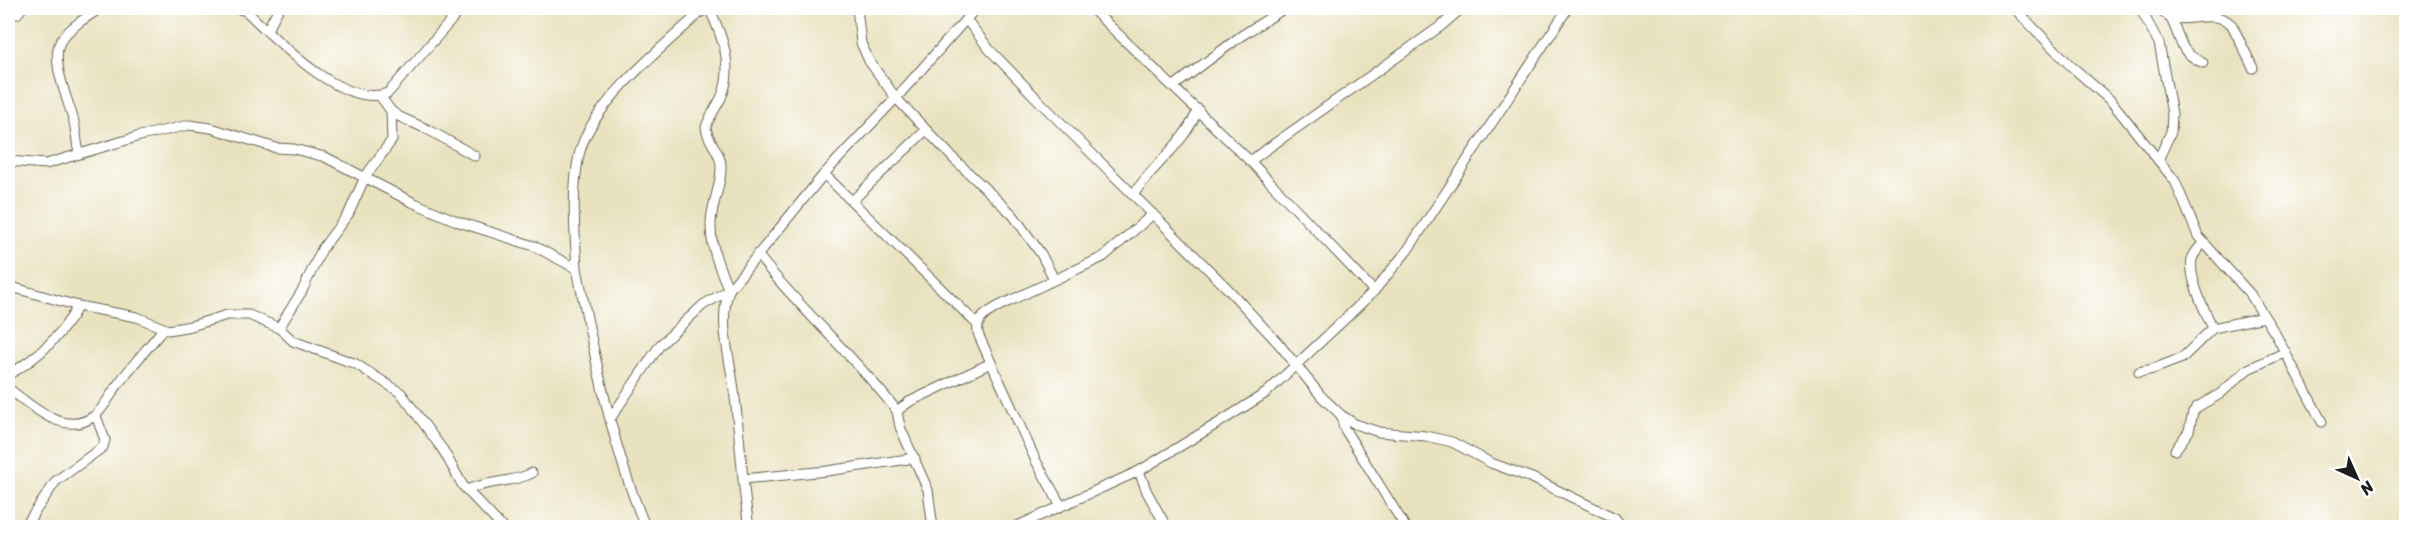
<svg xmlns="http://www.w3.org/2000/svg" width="2414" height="535" font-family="Sriracha,sans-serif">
<rect width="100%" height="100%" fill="#fff"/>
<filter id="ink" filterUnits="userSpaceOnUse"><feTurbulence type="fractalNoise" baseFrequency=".0167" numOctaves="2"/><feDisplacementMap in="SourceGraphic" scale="12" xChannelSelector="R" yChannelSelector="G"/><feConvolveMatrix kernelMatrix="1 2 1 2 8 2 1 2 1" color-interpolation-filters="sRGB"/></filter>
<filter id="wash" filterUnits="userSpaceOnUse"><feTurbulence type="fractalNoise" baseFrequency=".008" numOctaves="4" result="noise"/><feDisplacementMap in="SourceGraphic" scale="24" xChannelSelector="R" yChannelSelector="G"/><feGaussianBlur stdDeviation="1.35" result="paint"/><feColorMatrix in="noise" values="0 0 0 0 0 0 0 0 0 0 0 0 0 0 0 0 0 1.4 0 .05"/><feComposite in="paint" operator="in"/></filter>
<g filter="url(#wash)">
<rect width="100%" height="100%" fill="#e9e2bf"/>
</g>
<g filter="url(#ink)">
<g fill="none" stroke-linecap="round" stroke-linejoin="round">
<g stroke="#646155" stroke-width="11">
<g id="minor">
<path d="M236,8L246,11C276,39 343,110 388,93L462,8"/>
<path d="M857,8L861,43L869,61L896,98L954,159L1013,215L1041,254L1054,279"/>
<path d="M1091,8L1250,161L1374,291"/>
<path d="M2014,8L2070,65L2111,101L2175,181L2198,236L2250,294L2276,335L2322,422"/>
<path d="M2140,8L2159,43L2172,114L2171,132L2158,160"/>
<path d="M2158,8C2163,12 2170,16 2172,21C2183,43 2178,51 2203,63"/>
<path d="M1094,10L1108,8"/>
<path d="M8,14H17L22,8"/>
<path d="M2171,18C2191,22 2216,9 2232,25L2253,68"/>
<path d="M966,19L989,49L1045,107L1227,288L1279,344L1321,396L1341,415L1355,424L1379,432L1426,436L1452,442L1491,463L1532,478L1615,518L1623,528"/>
<path d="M267,30L279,8"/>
<path d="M1174,86L1241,36L1285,8"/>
<path d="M380,96L391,111L400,117L429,130L475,156"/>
<path d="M79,154C77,143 76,132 74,122C69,101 49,60 61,40C70,27 88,16 101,8"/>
<path d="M8,161L46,164L140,136L189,125L211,128L276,148L294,149L325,157L412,202L459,222L534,246L577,269C595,356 611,446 646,528"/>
<path d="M1250,161L1441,26L1462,8"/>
<path d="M824,174L977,324"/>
<path d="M1134,194C1153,164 1185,144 1198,109"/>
<path d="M852,201L926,130"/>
<path d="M2203,243C2199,248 2194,253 2192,259C2188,277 2205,312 2213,328"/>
<path d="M757,254C800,310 854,355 897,411"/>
<path d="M577,269C575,231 571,194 579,155C591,102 666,45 705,8"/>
<path d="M8,286L78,306L137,317L168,330L191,326L227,315H249L279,328L293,341L356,364L401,393L443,450L463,486L503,528"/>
<path d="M279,328L302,291L322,249L349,213L365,177L392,140L391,111"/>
<path d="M2139,372L2153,369L2182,358L2213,328L2264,317"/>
<path d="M8,375C38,358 61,337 78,306"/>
<path d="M8,388C30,405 65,438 94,416C104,409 111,393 119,383C133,364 149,347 163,329"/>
<path d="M1341,415L1344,428L1406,528"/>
<path d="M610,419L660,345L703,305L729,290C720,270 711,249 711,226C710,206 722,186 721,166C721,151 707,142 706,127C709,117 716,108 721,98C735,68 722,35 709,8"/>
<path d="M2175,450L2189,431L2193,412L2197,407L2220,394L2248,369L2286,352"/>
<path d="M1139,471L1147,492L1167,528"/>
<path d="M743,479L827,471L915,458"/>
<path d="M467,490C488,480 514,483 532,473"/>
<path d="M1061,506L1036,461L979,336C973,320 987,313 999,306L1103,257L1153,214"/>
<path d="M24,528L56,481L103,447L105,440L96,416"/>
<path d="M749,528C742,482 740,436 734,390C730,357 718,322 729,290L824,174L896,98L976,8"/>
<path d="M933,528L928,490L900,427L897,411L909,402L991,363"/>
<path d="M1013,528L1139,471L1220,422L1266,393L1345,319L1374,291L1407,251L1568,8"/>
</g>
</g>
<use href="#minor" stroke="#fff" stroke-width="9"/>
</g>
</g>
<rect width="2414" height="535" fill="none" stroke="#fff" stroke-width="30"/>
<g transform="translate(2357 478) rotate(135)" stroke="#ffffff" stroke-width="4.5" paint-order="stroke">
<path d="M0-4.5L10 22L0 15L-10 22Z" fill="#1c1c1c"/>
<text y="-9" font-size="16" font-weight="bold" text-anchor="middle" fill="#1c1c1c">N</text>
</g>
</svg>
